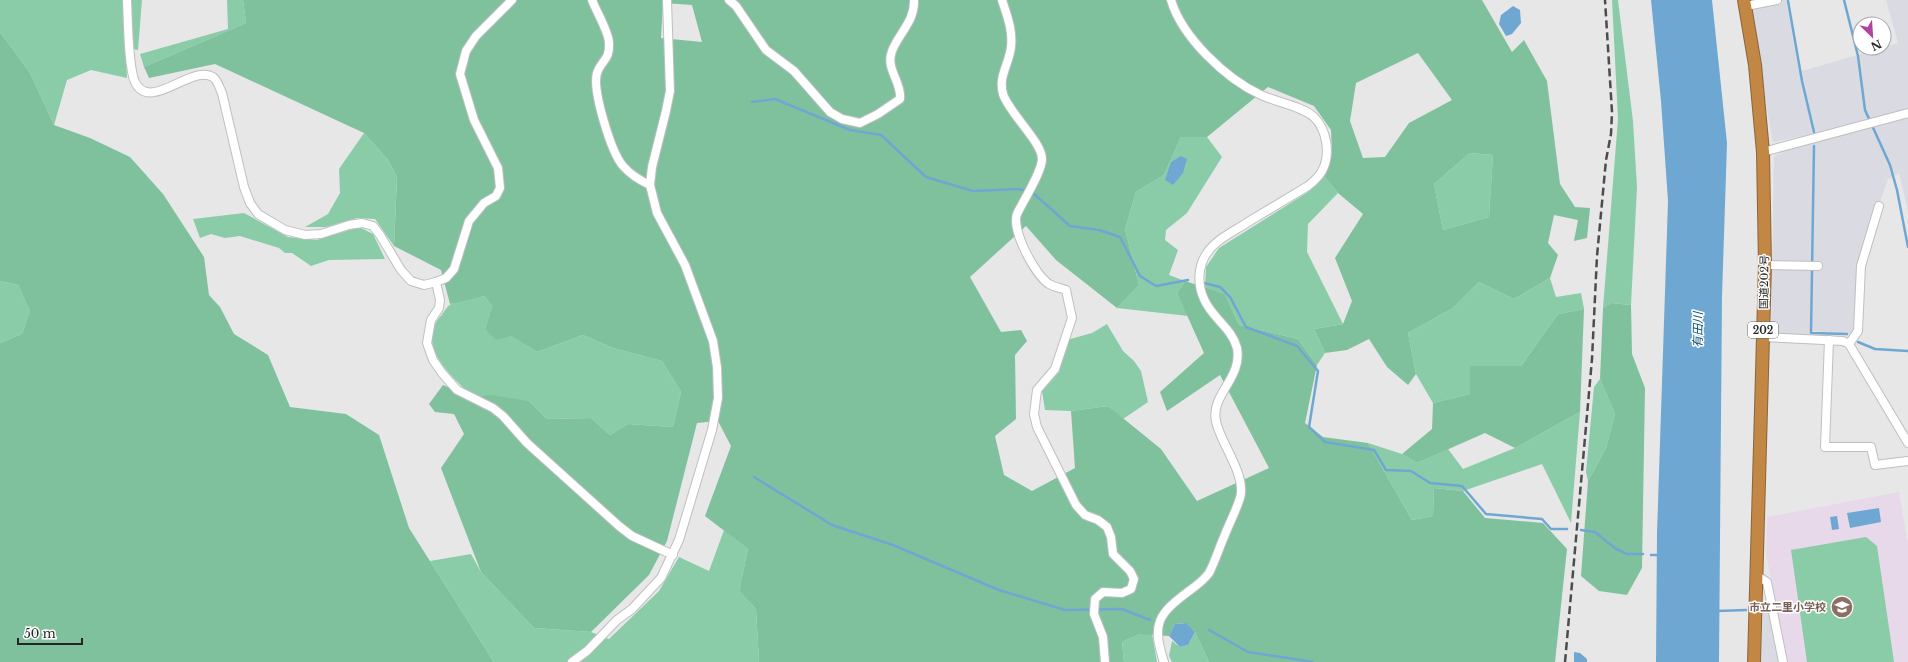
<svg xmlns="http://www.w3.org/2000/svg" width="1908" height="662" font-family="'Libre Baskerville','Noto Sans JP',serif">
<rect width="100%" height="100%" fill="#e7e7e8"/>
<g fill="#d9dae2">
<path d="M1751,0H1786L1799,72L1898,43L1886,0H1908V110L1819,133L1773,142L1763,89Z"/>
<path d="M1908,117V211L1899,173L1888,179L1858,264L1856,330L1851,334L1813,331L1807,335L1771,333L1774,156L1784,152Z"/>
<path d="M1763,612H1771L1780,662H1761Z"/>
</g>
<path fill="#e7d8ea" d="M1899,492L1908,545V662H1787L1766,553L1767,517Z"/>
<g fill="#8bcca8">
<path d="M0,0H123L127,78L91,70L67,80L54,125L30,73L0,32Z"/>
<path d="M131,0H142L138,50L133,49Z"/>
<path d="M227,0H243L246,23L144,67L140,54L228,29Z"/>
<path d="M1612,0H1618L1633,121L1637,187L1631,305L1611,303L1603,308L1618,119Z"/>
<path d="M364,133L388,160L397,177L394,246L375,219L357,218L326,227H305L328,214L340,193L339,169Z"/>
<path d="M1181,137H1207L1222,157L1187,213L1166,230L1165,240L1178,250L1169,275L1185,281L1177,293L1188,316L1117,308L1139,285L1125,229L1136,192L1164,175Z"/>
<path d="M1470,153L1493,155L1489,217L1443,230L1434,184Z"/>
<path d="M1324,176L1338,193L1308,224L1307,252L1343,324L1314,329L1325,353L1317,365L1298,339L1239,325L1225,294L1205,288L1206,267L1219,248L1308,192Z"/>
<path d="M244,213L288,237L317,240L359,227L373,234L385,259L329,260L311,266L292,253H285L279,248L240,236L225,238L211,234L200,238L193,219Z"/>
<path d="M1550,278L1556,297L1581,293L1584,309L1558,314L1521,366H1470V394L1433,403L1416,374L1408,333L1453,308L1479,282L1514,299Z"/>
<path d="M0,281L18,285L30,311L22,334L0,343Z"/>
<path d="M484,296L492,306L485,329L511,336L537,352L583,335L613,348L662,361L681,392L673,427L628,424L610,435L591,418L547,419L529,401L474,398C454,378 416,348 439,318C443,314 447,306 451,304C460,299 474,298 484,296Z"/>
<path d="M1107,324L1123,351L1134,361L1141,371L1148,402L1123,419L1108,406L1071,411L1045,410L1042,391L1059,372L1067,340L1092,333Z"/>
<path d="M1600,379L1615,414L1606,448L1588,481L1586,472L1594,387Z"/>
<path d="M1580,412L1571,523L1542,464L1463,491L1434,488L1433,516L1412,520L1368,443L1402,454L1417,463L1448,449L1463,469L1515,448Z"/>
<path d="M724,530L748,549L739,591L756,609L759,662H494L430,561L471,554L481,572L534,628L591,632L609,639L659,591L679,557L709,571Z"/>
<path d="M1866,537L1877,546L1894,662H1807L1791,550Z"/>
<path d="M1195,632L1209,662H1172L1169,656L1172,641L1180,647L1188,645Z"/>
<path d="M1140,634H1152L1157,662H1124L1122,642Z"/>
</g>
<g fill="#7fc19d" fill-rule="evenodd">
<path d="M243,0H1482L1512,52L1524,40L1547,81L1560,184L1575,207L1590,208L1587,238L1574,241L1578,220L1554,215L1548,243L1558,255L1550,278L1514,299L1479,282L1453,308L1408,333L1416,374L1408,385L1387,367L1369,339L1347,350L1325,353L1314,329L1343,324L1352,301L1335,258L1363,214L1338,193L1324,176L1332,153L1331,130L1314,106L1268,87L1207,137H1181L1164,175L1136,192L1125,229L1139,285L1117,308L1056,260L1026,226L970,277L1001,332L1021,330L1027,341L1015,355L1016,419L995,436L1004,475L1032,491L1075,468L1071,411L1108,406L1161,449L1197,501L1269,468L1220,375L1167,411L1160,392L1204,353L1177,293L1185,281L1225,294L1239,325L1298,339L1317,365L1305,423L1323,437L1368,443L1412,520L1433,516L1434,488L1463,491L1485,518L1543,523L1567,549L1555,662H1209L1195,632L1185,623L1175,624L1169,636L1140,634L1122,642L1124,662H759L756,609L739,591L748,549L705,516L731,446L718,421L697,423L667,541L649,575L591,632L534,628L481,572L441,468L464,434L454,414L435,412L429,404L443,385L474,398L491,395L529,401L547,419L591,418L610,435L628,424L673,427L681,392L662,361L613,348L583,335L537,352L511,336L496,340L485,329L492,306L484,296L450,304L441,270L394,246L397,177L388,160L364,133L215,64L149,78L144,67L246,23ZM663,3L692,5L702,42L661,38ZM1418,53L1452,100L1409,123L1385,157L1363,158L1350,121L1356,83ZM1470,153L1493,155L1489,217L1443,230L1434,184Z"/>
<path d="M0,32L30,73L54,125L90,138L130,157L163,194L204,257L209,295L220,307L234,334L268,355L290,407L346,414L379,435L409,528L494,662H0V343L22,334L30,311L18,285L0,281Z"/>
<path d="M1611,303L1631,305L1632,354L1645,388L1642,568L1627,595L1599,591L1581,576L1588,481L1606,448L1615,414L1600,379L1603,308Z"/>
<path d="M1584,309L1580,412L1515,448L1485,433L1417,463L1402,454L1432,429L1433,403L1470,394V366H1521L1558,314Z"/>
</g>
<g fill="#6ea8d2">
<path d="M1651,0H1712L1727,143L1722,297L1719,662H1656L1657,533L1668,201L1661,101Z"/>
<path d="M1513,6L1520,10L1521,23L1512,34L1506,36L1499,24L1501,15Z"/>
<path d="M1181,156L1187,159L1183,173L1173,185L1165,180L1171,162Z"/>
<path d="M1879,508L1881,522L1850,528L1847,513Z"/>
<path d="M1837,516L1839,529L1832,530L1830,517Z"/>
<path d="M1186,623L1195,632L1188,645L1180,647L1169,636L1175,624Z"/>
<path d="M1574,652L1580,653L1587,659V662H1574Z"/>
</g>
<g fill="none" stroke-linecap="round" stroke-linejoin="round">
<g stroke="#6ea8d2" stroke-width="2.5">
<path d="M1844,0L1858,56L1865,110L1890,165L1897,190L1908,247"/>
<path d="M1788,1L1802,81L1814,132"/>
<path d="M752,102L775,99L850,130L881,135L926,177L973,191L1019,189L1033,193L1070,226L1099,230L1120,237L1140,276L1156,286L1188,280"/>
<path d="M1814,146L1811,333L1847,334"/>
<path d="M1204,283L1220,287L1230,297L1246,327L1297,346L1318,371L1309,427L1325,442L1374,450L1386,470L1411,471L1430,483L1462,486L1486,514L1542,519L1551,529H1567"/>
<path d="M1858,342L1875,349L1908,351"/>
<path d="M754,477L832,525L893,545L999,590L1065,610L1122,609L1150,620"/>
<path d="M1581,530L1595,532L1616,549L1627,554H1643"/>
<path d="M1651,555H1659"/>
<path d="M1762,610H1769V612"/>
<path d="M1717,611L1746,610"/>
<path d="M1209,630L1248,652L1313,662"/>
</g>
<g stroke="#bfbfc0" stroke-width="10">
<g id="minor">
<path d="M127,0C128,19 128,67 135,82C150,113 191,64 213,77C218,81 219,87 222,93L244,187L250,203L258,214L285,230L305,235L321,234L349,225L362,223L373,226L380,235L401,270L411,281L424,285L436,282L446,278L454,269L469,221L484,203L496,196L500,188L498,168L474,120L460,74L466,51L476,36L512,0"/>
<path d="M592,0C596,11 609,32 609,43C610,61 601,60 597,73C592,90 611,152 623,166C630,174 641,181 650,185"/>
<path d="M729,0L736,6L766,50L794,71L830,112L842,119L860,123L878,114L900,99C902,82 885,69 892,51C899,33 915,21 914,0"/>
<path d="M1002,0C1007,16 1013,30 1011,47C1009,65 998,76 1003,94C1009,113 1042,142 1042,159C1042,172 1023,201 1017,214C1011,230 1035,275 1049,284C1054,287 1061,288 1066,290L1072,318L1055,369L1037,390L1034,414L1037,427L1076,505L1085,515L1098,520L1107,527L1111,537L1113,554L1130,571L1134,579L1131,589L1122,593L1103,592L1095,599L1094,614L1103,637L1105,662"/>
<path d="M1746,6L1777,0"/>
<path d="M1763,152L1908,113"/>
<path d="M1765,265L1818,266"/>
<path d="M436,282L440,300L439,308L431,320L427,343L433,360L442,373L457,390L493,408L503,416L527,443L619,526L632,536L673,555"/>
<path d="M1763,337L1843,341L1849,344L1908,443"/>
<path d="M1829,340L1825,447H1871L1875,465L1908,461"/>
<path d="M1849,344L1858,331L1861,266L1879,206"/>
<path d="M1756,575L1767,582L1783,662"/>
<path d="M572,662L587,651L617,620L632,609L661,578L679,540L712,430L718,398L717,367L713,341L685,265L657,213L650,185L652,167L666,111L670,91L667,0"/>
<path d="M1164,662C1151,624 1158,614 1189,591C1196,586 1204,580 1209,573C1215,562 1219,548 1224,537C1229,524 1236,511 1240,498C1247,475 1220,443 1216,421C1210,395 1243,378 1237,348C1232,328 1211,317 1204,299C1197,284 1198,266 1207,253C1216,239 1235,231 1248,222C1268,210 1288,198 1308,186C1313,182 1319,177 1322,171C1331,155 1327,130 1314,117C1302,106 1276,102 1261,95C1226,79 1182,37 1171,0"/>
</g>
</g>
<g stroke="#8b653a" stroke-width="14">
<path id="highway" d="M1744,0L1755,65L1763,152L1765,265L1754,662"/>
</g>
<use href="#minor" stroke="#fff" stroke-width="8"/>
<use href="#highway" stroke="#c28745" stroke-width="12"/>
<path stroke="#4c4c4d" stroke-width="2.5" stroke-dasharray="8 4" stroke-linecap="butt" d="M1565,662L1592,359L1597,256L1606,160L1611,134L1612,112L1605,0"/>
</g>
<defs>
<g id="school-disc" transform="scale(1.15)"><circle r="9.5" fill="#8d6e63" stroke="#fff"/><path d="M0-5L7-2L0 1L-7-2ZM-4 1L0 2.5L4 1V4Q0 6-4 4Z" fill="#fff"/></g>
</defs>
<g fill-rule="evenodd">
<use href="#school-disc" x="1842" y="607"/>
</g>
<g text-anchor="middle" stroke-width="3" stroke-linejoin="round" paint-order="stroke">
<rect fill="#fff" stroke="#666" stroke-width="1" x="1748" y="322" width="30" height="16" rx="3"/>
<g font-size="10" font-weight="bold" fill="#252525">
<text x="1763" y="334">202</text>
</g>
<g font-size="11" fill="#252525" stroke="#fff">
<text transform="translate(1764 282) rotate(-89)" y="4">国道202号</text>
</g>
<g font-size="11" font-weight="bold" fill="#785e54" stroke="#fff" text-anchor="end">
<text x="1826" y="611">市立二里小学校</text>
</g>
<g font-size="12" font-style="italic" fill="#0d547c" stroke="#fff">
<text transform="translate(1698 330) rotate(-89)" y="4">有田川</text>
</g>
</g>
<g transform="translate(1872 36) rotate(155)"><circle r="19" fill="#ffffff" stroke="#a8a8a8"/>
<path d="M0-3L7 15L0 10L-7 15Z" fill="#b3439f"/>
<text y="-6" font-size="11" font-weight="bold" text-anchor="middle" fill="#252525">N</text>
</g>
<path d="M18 638v6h64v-6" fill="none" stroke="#252525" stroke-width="2"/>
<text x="24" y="638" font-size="12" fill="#252525" stroke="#ffffff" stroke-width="3" paint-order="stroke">50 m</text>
</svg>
